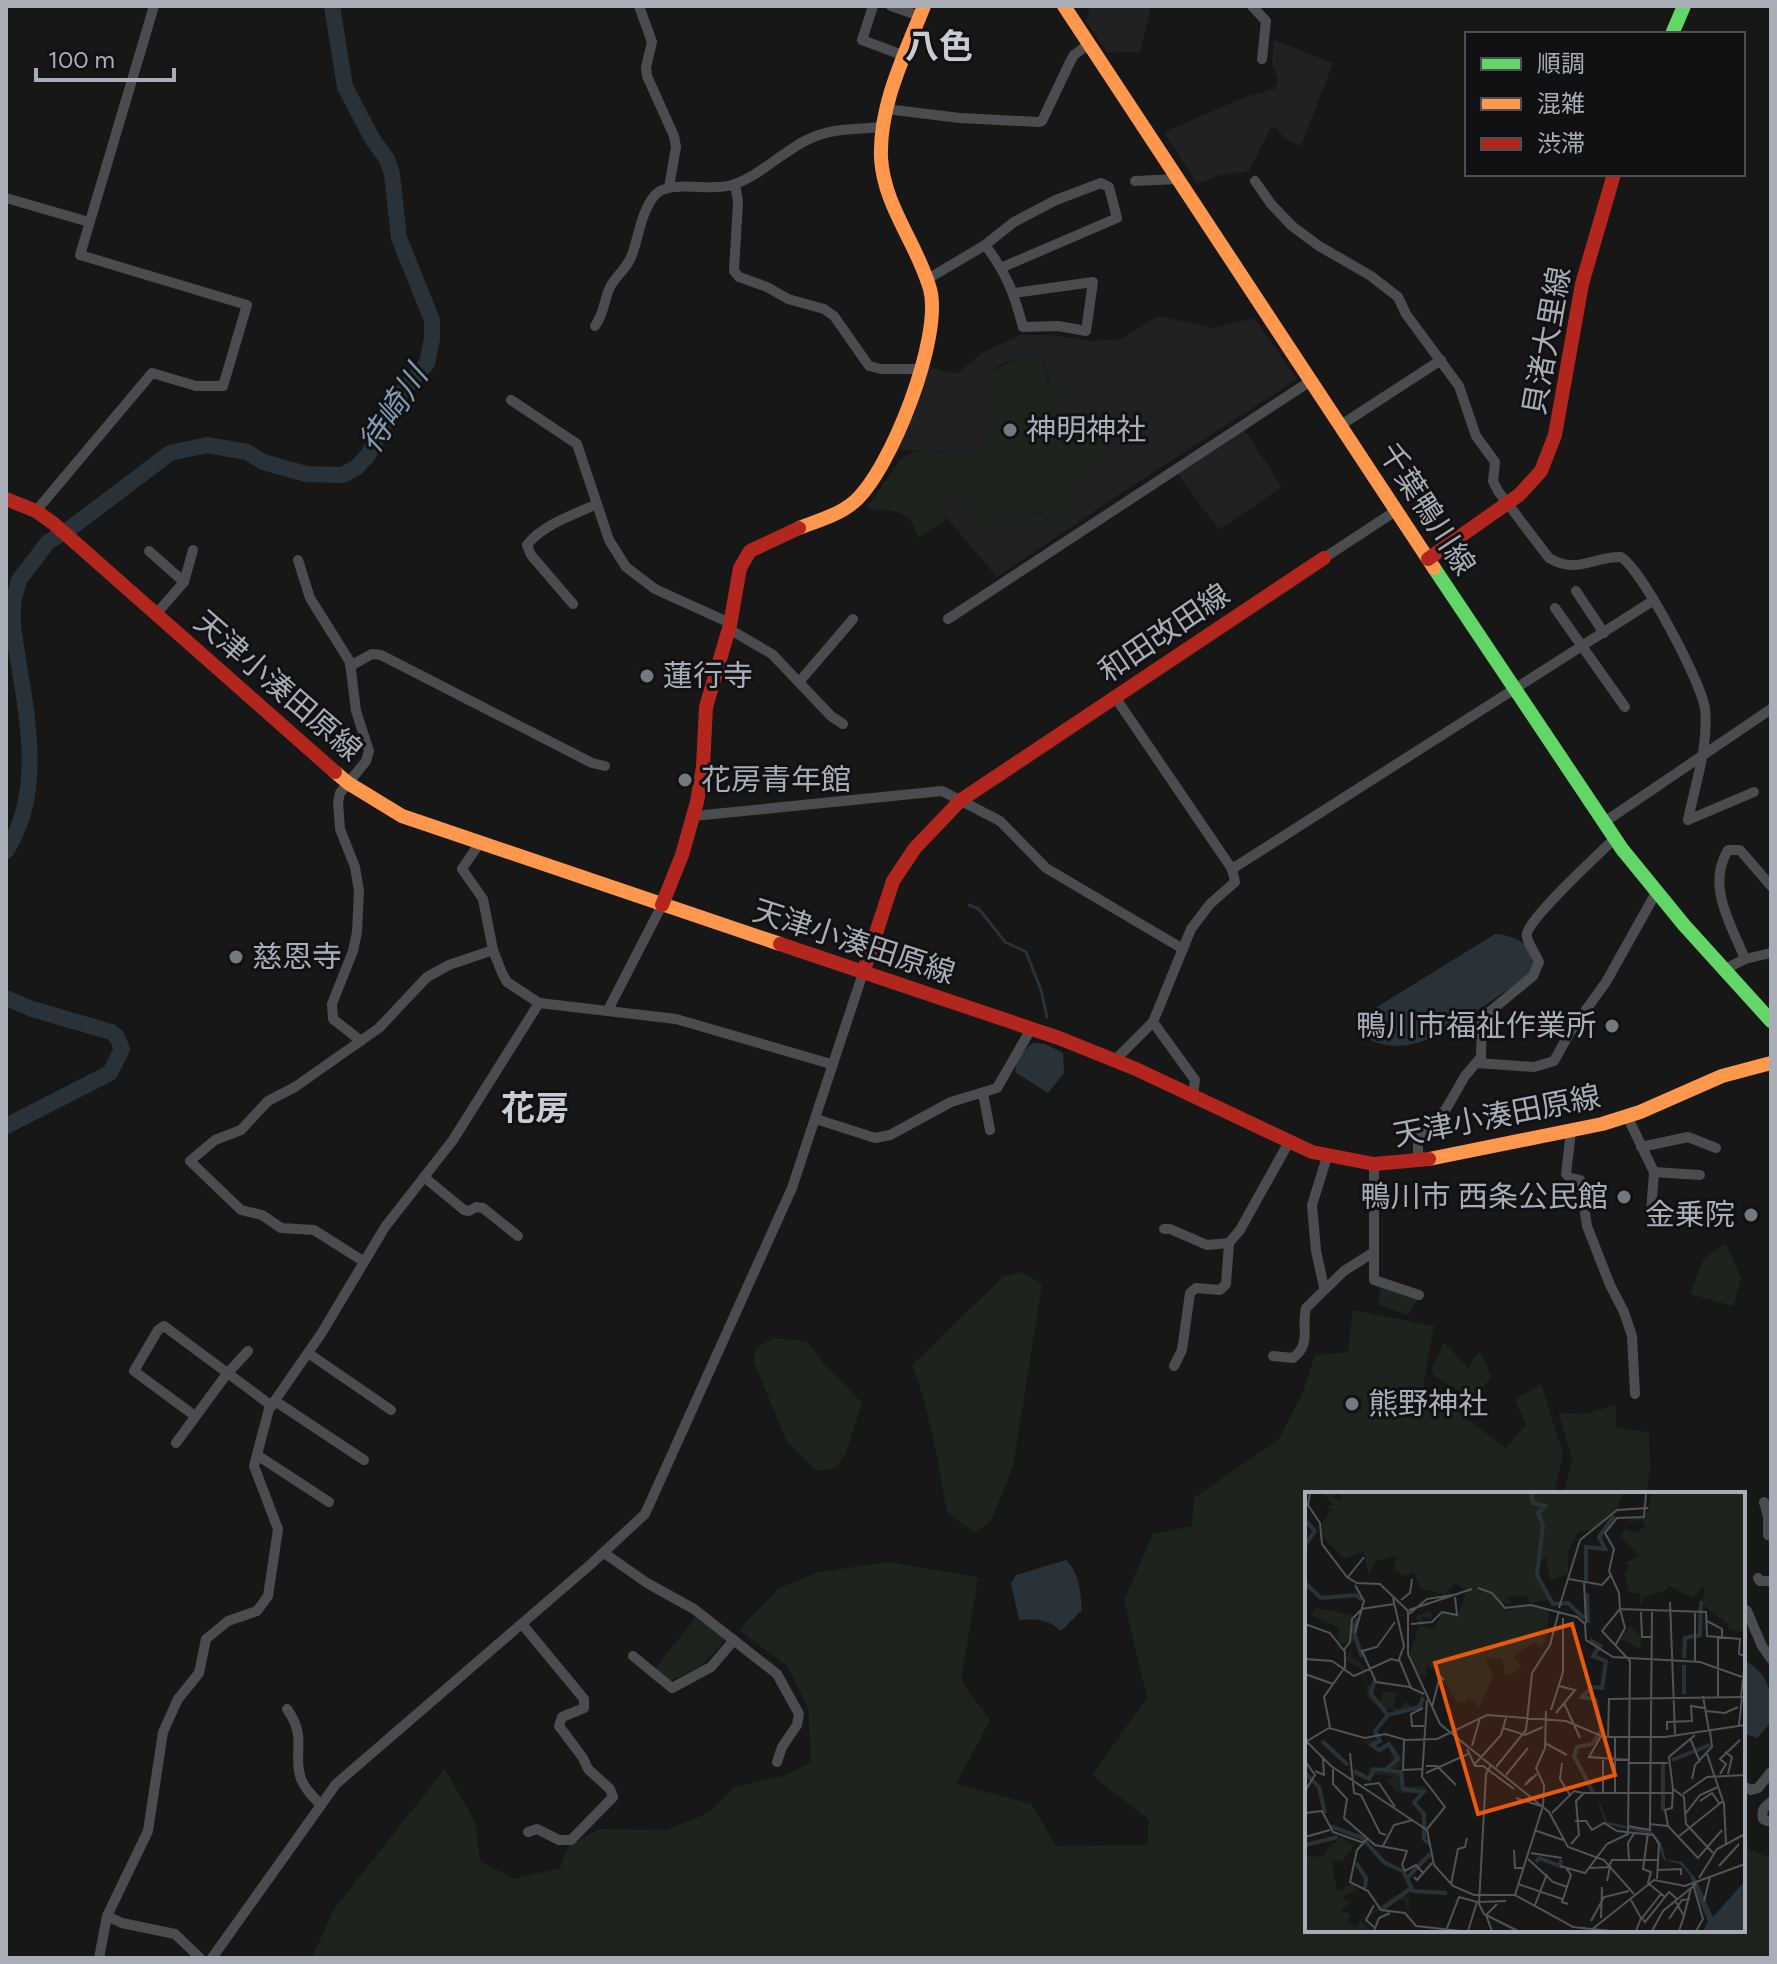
<svg xmlns="http://www.w3.org/2000/svg" width="1777" height="1964" font-family="Figtree,'Noto Sans JP',sans-serif">
<rect width="100%" height="100%" fill="#171717"/>
<g fill="#212123">
<path d="M1090,6H1151L1140,52L1107,53L1086,21Z"/>
<path d="M1274,40L1333,63L1301,146L1285,139L1276,128L1270,129L1249,171L1220,175L1197,184L1164,132L1247,96L1275,89L1278,80L1272,63Z"/>
<path d="M1159,316L1213,328L1254,318L1297,379L1112,499L997,577L944,515L955,494L981,524L1017,513L1023,516L1044,512L1073,492L1076,485L1103,457L1051,422L1050,414L1057,406L1043,361L1037,356L1019,357L1002,364L989,373L995,415L981,450L953,454L898,449L926,365L949,373H958L982,353L1020,335H1051L1091,341L1121,339Z"/>
<path d="M1243,428L1282,487L1219,530L1176,472Z"/>
</g>
<g fill="#1d241e">
<path d="M1037,355L1043,361L1048,383L1063,389L1061,400L1050,414L1051,422L1108,431C1106,438 1106,451 1102,457C1098,466 1072,493 1065,497L1074,511C1056,523 1056,516 1039,511L1028,518L1017,513L981,524L955,494L944,514L945,520L918,538C910,507 894,512 866,508L902,458L916,451L953,454L981,450L995,415L989,373L1019,357Z"/>
<path d="M1723,1245L1727,1246L1741,1279L1733,1306L1690,1294L1704,1259Z"/>
<path d="M1023,1272L1042,1285L1013,1466L991,1521L975,1533L947,1512C938,1462 931,1413 912,1365L1004,1276Z"/>
<path d="M1380,1286L1419,1297L1408,1315L1379,1305Z"/>
<path d="M1353,1310L1434,1326L1423,1386L1506,1448L1526,1425L1515,1399L1541,1384L1563,1454L1554,1494H1307V1930H1743V1809L1748,1849L1771,1858V1958H312L334,1909L445,1769L475,1822L480,1861L514,1879L560,1868L568,1847L599,1829L666,1830L708,1813L735,1787L783,1776L811,1762L808,1708L788,1667L739,1630L779,1588L816,1573L886,1562L978,1577L961,1681L990,1720L956,1784L1031,1804L1056,1846L1147,1845L1149,1820L1092,1775L1147,1698L1124,1600L1153,1534L1192,1526L1194,1498L1279,1439L1303,1392L1315,1355L1348,1352Z"/>
<path d="M774,1338L806,1341L825,1365L862,1403L845,1455L835,1468L816,1471L787,1442L753,1360L757,1347Z"/>
<path d="M1444,1342L1468,1368L1478,1353L1482,1354L1491,1376L1475,1400L1434,1376L1432,1369Z"/>
<path d="M1616,1405V1428L1649,1432L1650,1472L1646,1494H1564L1572,1459L1559,1413L1585,1414Z"/>
<path d="M696,1617L727,1638L701,1666L671,1681L655,1669Z"/>
</g>
<g fill="#2a3239">
<path d="M1495,934C1513,934 1543,948 1531,971C1525,982 1507,990 1497,997C1462,1021 1406,1067 1363,1035L1367,1029L1361,1017Z"/>
<path d="M1033,1043L1045,1044L1063,1053L1064,1073L1048,1093L1015,1072C1015,1063 1025,1047 1033,1043Z"/>
<path d="M1066,1560C1080,1574 1080,1590 1082,1610L1061,1631C1048,1619 1037,1619 1019,1620L1011,1583L1016,1575Z"/>
<path d="M1747,1662C1773,1678 1771,1695 1771,1722L1757,1738L1743,1733V1663Z"/>
</g>
<g fill="none" stroke-linecap="round" stroke-linejoin="round">
<path stroke="#2a3239" stroke-width="3" d="M969,905L979,909L1005,942L1026,952L1041,990L1047,1017"/>
<g stroke="#2a3239" stroke-width="16">
<path d="M6,851C49,786 22,697 13,626V603L19,580L48,542L72,527L170,453L207,445L247,452L263,462L306,474L343,475L357,467L368,455L403,391L427,363L432,339V320L399,238L392,174L387,159L373,140L345,87L332,6"/>
<path d="M6,998L32,1009L111,1032L117,1037L122,1049L110,1073L6,1126"/>
</g>
<g stroke="#4b4c50" stroke-width="10">
<path d="M639,6L652,42L646,67L647,76L674,136L676,147L669,187"/>
<path d="M873,6L862,40L905,56"/>
<path d="M891,6L920,16"/>
<path d="M1252,6L1266,21L1262,59"/>
<path d="M886,109L960,118L1039,122L1042,121L1070,62L1074,55L1089,44"/>
<path d="M1135,181L1179,179"/>
<path d="M1255,181L1271,204L1292,226L1319,246L1371,276L1398,297L1406,314L1459,386L1476,436L1495,462L1493,481L1498,491L1549,558C1577,575 1594,556 1621,557C1642,570 1702,683 1705,709C1709,745 1695,785 1688,820"/>
<path d="M735,184L738,202L734,271L739,277L767,287L788,299L824,309L834,316L869,366L881,369H919"/>
<path d="M6,198L89,222"/>
<path d="M985,245C1006,272 1014,293 1023,327L1058,326L1086,331L1093,282L1014,293"/>
<path d="M926,280L985,245L1014,222L1056,200L1101,183L1109,187L1117,218L1003,267"/>
<path d="M595,326C604,314 604,300 610,287C617,274 629,267 633,252C639,234 642,210 655,195C669,179 711,192 732,185C763,175 786,147 816,136C836,128 861,129 883,127"/>
<path d="M511,400L577,444L609,540L626,567L655,589L730,623"/>
<path d="M1341,425L1441,360"/>
<path d="M36,511L152,373L196,386H223L247,305L80,255L154,6"/>
<path d="M149,551L184,582L157,613"/>
<path d="M1324,558L1397,510"/>
<path d="M298,560L310,598L350,662L356,711L369,751L366,761L340,793L338,802L340,829L355,867L359,891L357,932L353,951L332,1004L333,1019L361,1041"/>
<path d="M184,582L193,550"/>
<path d="M1576,591L1604,633"/>
<path d="M573,604L531,555L527,545C542,525 575,514 597,504"/>
<path d="M1555,608L1625,707"/>
<path d="M948,619L1312,380"/>
<path d="M729,629L772,654L831,716L843,724"/>
<path d="M350,666L372,654L381,655L592,763L605,766"/>
<path d="M800,681L853,619"/>
<path d="M1115,697L1232,869L1235,882L1210,904L1191,929L1153,1022L1115,1060"/>
<path d="M694,816L942,791L1000,821L1046,868L1183,949"/>
<path d="M1688,820L1754,792"/>
<path d="M1603,823L1771,709"/>
<path d="M479,844L462,869L483,899L493,950L502,973L507,982L539,1003L676,1019L831,1064"/>
<path d="M1232,869L1654,600"/>
<path d="M1745,959C1731,924 1706,886 1728,850H1740L1771,886"/>
<path d="M1723,970L1745,959L1771,953"/>
<path d="M608,1010L662,905"/>
<path d="M1153,1022L1195,1080L1193,1095"/>
<path d="M1477,1063L1534,1067L1554,1061L1570,1032L1606,982L1657,891"/>
<path d="M983,1093L990,1130"/>
<path d="M1627,1116L1654,1172L1651,1212L1701,1215"/>
<path d="M816,1119L875,1138L890,1135L951,1102L997,1088L1031,1029"/>
<path d="M1571,1131L1566,1174L1570,1178L1580,1180L1587,1226L1610,1285L1624,1312L1632,1336L1635,1394"/>
<path d="M1641,1147L1688,1137L1716,1148"/>
<path d="M1418,1161V1142L1421,1133L1446,1109L1465,1076L1481,1057L1482,1018L1533,976L1539,962C1536,954 1525,940 1527,933C1533,914 1598,855 1614,839"/>
<path d="M1374,1164V1280L1419,1295"/>
<path d="M1654,1172L1700,1175"/>
<path d="M424,1177L464,1210L469,1211L476,1207L483,1208L518,1236"/>
<path d="M1164,1229H1170L1207,1245L1229,1243L1240,1230L1289,1142"/>
<path d="M363,1261L314,1230L281,1228L262,1215L241,1210L190,1161L215,1140L241,1130L268,1101L295,1087L379,1028L427,977L449,965L493,950"/>
<path d="M1324,1287L1316,1251L1312,1205L1327,1157"/>
<path d="M308,1353L391,1410"/>
<path d="M1273,1356L1293,1358C1312,1344 1301,1327 1306,1308L1344,1271L1374,1252"/>
<path d="M1174,1366L1182,1350L1190,1293L1196,1288L1220,1290L1226,1284L1229,1243"/>
<path d="M275,1401L364,1460"/>
<path d="M195,1416L134,1371L158,1330L164,1326L272,1406"/>
<path d="M176,1443L226,1375L248,1351"/>
<path d="M257,1455L329,1502"/>
<path d="M1764,1502L1768,1517V1535L1771,1536"/>
<path d="M604,1553L647,1583L694,1609L777,1674L799,1714L797,1725L782,1747L777,1762"/>
<path d="M1758,1578L1760,1581H1771"/>
<path d="M1743,1608L1747,1611L1762,1646L1771,1659"/>
<path d="M522,1624L584,1699V1708L562,1717L559,1726L583,1758L588,1769L610,1789L613,1797L571,1840H559L537,1829L528,1832"/>
<path d="M633,1656L672,1688L711,1667L734,1640"/>
<path d="M287,1709C308,1738 292,1753 301,1779C305,1789 313,1797 321,1805"/>
<path d="M1743,1786L1751,1790L1758,1788L1771,1772"/>
<path d="M1767,1821L1763,1819C1761,1810 1764,1807 1771,1802"/>
<path d="M107,1916L122,1923L175,1934L200,1958"/>
<path d="M99,1958L107,1916L148,1831L163,1732L178,1699L199,1673L206,1639L228,1621L257,1611L268,1596L278,1529L254,1466L269,1409L321,1334L385,1227L453,1140L539,1003"/>
<path d="M212,1958L336,1784L591,1564L645,1514L792,1188L863,973"/>
</g>
<g stroke="#63d668" stroke-width="14">
<path d="M1672,34L1684,6"/>
<path d="M1434,568L1622,849L1684,925L1771,1021"/>
</g>
<g stroke="#ff974d" stroke-width="14">
<path d="M1064,6L1434,568"/>
<path d="M799,528C817,521 839,515 854,502C891,470 943,336 930,289C917,243 884,207 881,158C879,105 905,54 924,6"/>
<path d="M335,772L348,783L402,816L780,944"/>
<path d="M1429,1159L1602,1124L1640,1112L1722,1076L1771,1063"/>
</g>
<g stroke="#b3261e" stroke-width="14">
<path d="M6,499L36,511L53,523L335,772"/>
<path d="M1428,559L1519,495L1541,471L1555,435L1582,284L1614,174"/>
<path d="M662,905L682,855L697,802L703,767L706,707L730,625L740,568L750,551L799,528"/>
<path d="M780,944L1059,1038L1136,1069L1312,1152L1374,1164L1429,1159"/>
<path d="M863,973L893,881L915,848L961,800L1324,558"/>
</g>
</g>
<g fill="#757880" stroke="#111113" stroke-width="3">
<circle cx="1010" cy="430" r="8"/>
<circle cx="647" cy="676" r="8"/>
<circle cx="685" cy="780" r="8"/>
<circle cx="236" cy="957" r="8"/>
<circle cx="1612" cy="1026" r="8"/>
<circle cx="1624" cy="1197" r="8"/>
<circle cx="1751" cy="1215" r="8"/>
<circle cx="1352" cy="1404" r="8"/>
</g>
<g text-anchor="middle" stroke-width="6" stroke-linejoin="round" paint-order="stroke">
<g font-size="30" fill="#a8adb8" stroke="#111113">
<text transform="translate(1547 341) rotate(-80)" y="10">貝渚大里線</text>
<text transform="translate(1427 509) rotate(57)" y="10">千葉鴨川線</text>
<text transform="translate(1164 633) rotate(-34)" y="10">和田改田線</text>
<text transform="translate(278 686) rotate(41)" y="10">天津小湊田原線</text>
<text transform="translate(854 942) rotate(18)" y="10">天津小湊田原線</text>
<text transform="translate(1497 1116) rotate(-11)" y="10">天津小湊田原線</text>
</g>
<g font-size="30" fill="#a8adb8" stroke="#111113" text-anchor="start">
<text x="1026" y="440">神明神社</text>
<text x="663" y="686">蓮行寺</text>
<text x="701" y="790">花房青年館</text>
<text x="252" y="967">慈恩寺</text>
<text x="1596" y="1036" text-anchor="end">鴨川市福祉作業所</text>
<text x="1608" y="1207" text-anchor="end">鴨川市 西条公民館</text>
<text x="1735" y="1225" text-anchor="end">金乗院</text>
<text x="1368" y="1414">熊野神社</text>
</g>
<g font-size="32" font-style="italic" fill="#7f9bb3" stroke="#111113">
<text transform="translate(393 409) rotate(-57)" y="11">待崎川</text>
</g>
<g font-size="34" font-weight="bold" fill="#c9ccd4" stroke="#111113">
<text x="939" y="58">八色</text>
<text x="535" y="1120">花房</text>
</g>
</g>
<g transform="translate(1305 1492)">
<rect width="440" height="440" fill="#171717"/>
<path d="M18,1H32L27,5L37,8L33,1H318L313,15L285,39H274L263,59V82L245,88L241,65L236,70L226,67L236,73L231,84L246,108L224,111L223,104L214,103L202,106L206,112L197,110L201,120L219,113L244,118L242,143L237,157L229,150L209,165L217,174L207,182L200,183L197,167L181,166L188,185L175,215L162,205L161,211L151,209L134,179L121,174L122,186L112,181L104,162L115,133L111,124L125,119L127,128L116,124L120,133H115L129,138L137,121L153,122L162,99L150,91L140,102L116,97L109,81L98,84L89,76L92,64L70,69L64,85L59,59L40,67L18,45L17,30L27,18L20,14L29,13ZM346,1H440V140L424,138L423,132L397,112L400,93L387,106L361,92L363,97L339,106L335,114V102L324,100L319,81L325,74L320,71L334,64L315,44L320,37L330,41L341,34L337,28L320,30L343,20ZM11,116L47,123L44,136L54,126L47,140L52,149L33,152L34,136L6,123ZM328,130L326,136L336,145L335,157L316,147ZM47,154L46,165L59,174L62,194L70,190L67,207L76,209L78,199L92,201L88,215L96,216L100,209L108,216L116,210L118,214L94,223L83,215L82,228L75,230L81,223L64,207L57,177L41,168ZM77,246L68,253L73,257L83,250L95,263L97,273L86,279L97,278V295L119,294L124,300L110,309L118,301H92L81,287L89,286L86,284L70,282L65,290L49,283L48,278L64,287V275L79,278L88,272L84,253L76,261L58,249ZM36,345L49,354L37,369H27L32,399L47,392L52,398L36,406L46,410L36,419L45,422L43,430L51,435L57,427L89,404L98,402L104,407V420L100,408L90,409L56,429L67,439H0V371L3,364L19,365L20,359Z" fill="#1d241e"/>
<path d="M289,298L302,330L348,340L356,351L361,368L377,370L391,387L408,425L440,389V439H398L403,430L384,382L375,372L359,368L349,343L301,332Z" fill="#2a3239"/>
<path fill="none" stroke="#2a3239" stroke-width="4" d="M226,1L228,11L240,14L233,21L238,34L232,83L248,112L263,111L279,126M0,28L10,39L0,53M0,91L16,106L51,103L57,108M281,91V55L300,57L294,45L309,24M282,101L283,131M53,126L48,137L57,165M285,148L295,154L288,164L301,169L297,196L287,195L277,205L291,208L296,239L287,252L272,255L269,264L289,302M379,166L380,146L395,143L396,109M70,187L66,202L83,223L70,239L75,249L67,253L74,258L84,252L93,267L80,278M379,202V173M83,223L115,215L118,205M17,249L43,273M367,268L405,253M80,278L96,280L98,297L118,300L109,311L119,322V347L125,352M49,279L64,287L69,277L80,278M0,281L14,295L20,321M358,319V272M25,334L57,346L80,371L98,379L108,399L142,401M0,353L33,345M231,370L234,366L255,374L256,368M51,371L61,386L60,396M102,386L125,362M77,417L105,397"/>
<path fill="none" stroke="#515357" stroke-width="2" d="M5,1L3,13L15,31L17,52L42,85L52,91L75,92L103,119V162L135,232L244,320L263,355L299,368L329,402M43,85L59,65M264,87L297,93L306,83M279,90L281,131M173,96L187,101L200,116L226,113L272,125L280,132L281,148L308,165L395,170L440,186M88,106L99,154L94,167L106,196L119,202M96,108L105,101L107,87M365,110L370,242M254,116L275,48L312,18L343,16M56,117L89,112M315,117L401,120L402,144L435,147L434,162L440,164M104,118L167,97M336,120L337,145H347M390,120V170M104,122L122,107L154,102M402,129L417,137V145M90,130L72,155L57,159L71,190L105,195M0,132L25,141L40,160V175L19,205L25,235M106,132L127,130L137,120L152,123L150,105M50,141L59,109L50,93M310,154L320,136L315,117M39,158L45,150L47,127L56,118M0,167L27,169L49,184L86,167L94,169M0,182L28,192M398,204L404,239M413,205V145M436,205L440,169M122,208L117,285L140,315L122,337M259,211L275,246M127,215L135,184L139,188M118,216L106,222L107,234H119M246,218L258,180V126M401,219L420,221L433,215M251,221L270,198L254,194M434,233L437,205M198,236L220,243L238,235M362,238V230L387,229L386,214L399,216M390,243L364,265L368,297L367,316L360,318L363,334L393,366L417,338M296,244L284,265L325,268M303,245L304,207L440,205M310,246V301M385,246L395,270M0,248L26,274L122,338L129,373L148,394L169,403H210L268,435L306,439M99,248L98,278L117,277M2,249L24,236L60,246L80,242L101,248L132,247L182,223L261,229L299,245H360L440,233M240,251L262,263M167,254L175,226M162,257L170,274H178L209,297M420,260L427,265L423,282M45,261L49,301L56,303L75,341L81,343M402,262L419,312L421,352M0,269L10,283L0,299M257,271L255,287L265,303M324,271H363M169,273L196,243L201,226M186,273L181,282L174,412L179,422L213,439M121,274H132L151,293M191,275L221,238L227,181L245,153L254,119M28,277V292L42,307L39,326L70,353L102,359L97,373L100,379L111,373L118,381M10,279L19,283L18,266M121,281L163,262M415,282L421,272L415,267L435,248M201,283L223,256M227,285L220,293L232,282M387,287L390,273L407,255L405,239M59,293L74,291L90,315M368,297L379,305L381,332L408,361M298,301V268M378,302L402,285L440,283M211,306L236,314M395,309L407,301L414,311M0,321L17,319L28,340L59,351M247,321L269,299L278,301M381,321L395,303L413,295M270,329H281L287,338L299,331L312,339L348,343L354,352L352,387M345,332L347,120M323,334L345,338V332L363,334M229,338L258,348M343,341L338,377L346,380L343,391L360,405M0,345L25,338M373,345L418,309M62,347L52,358L45,390L63,399L76,418L100,421L111,434L156,439M266,352L274,343L271,309L279,301H368M78,354L89,333L108,328M209,358L210,376H219M226,361L257,366M223,367L248,390L262,395M324,368L323,351L330,340M255,374L280,381L302,352L323,342L325,169L297,139L315,117L314,101L304,79L309,57L300,41L312,26L339,25L341,1M304,374L307,368H353M414,374L434,352M261,376L266,383L257,410L263,412M285,376L305,375L302,389M352,378L376,377V383M109,385L112,388L127,371M394,386L412,357L440,342M146,392L153,357L160,355L162,346M213,392L257,407M388,392L398,427L391,439M210,403L238,314L239,293L231,276L240,256L241,219M326,408L336,426L331,439M399,409L405,385M174,410L201,409M371,410L379,424L374,439M230,413L242,382M379,424L386,396M296,426L297,395M337,426L340,430L364,400L372,407M337,426L356,402M364,427L377,408L385,407M286,429L299,405L324,399M69,435L61,428L69,413M142,436L154,405L172,410L163,439M69,439L74,426L85,421M187,439L181,423L192,412M285,439L349,388L380,394L440,372M347,439L358,419L391,392"/>
<path fill="#e8590c" fill-opacity="0.15" stroke="#e8590c" stroke-width="4" d="M267,132L310,283L173,322L130,171Z"/>
<rect width="440" height="440" fill="none" stroke="#a8adb8" stroke-width="4"/>
</g>
<rect width="1777" height="1964" fill="none" stroke="#a8adb8" stroke-width="16"/>
<rect x="1465" y="32" width="280" height="144" fill="#111113" stroke="#4d4f55" stroke-width="2"/>
<rect x="1481" y="58" width="40" height="12" fill="#63d668" stroke="#4d4f55" stroke-width="2"/>
<text x="1537" y="72" font-size="24" fill="#a8adb8">順調</text>
<rect x="1481" y="98" width="40" height="12" fill="#ff974d" stroke="#4d4f55" stroke-width="2"/>
<text x="1537" y="112" font-size="24" fill="#a8adb8">混雑</text>
<rect x="1481" y="138" width="40" height="12" fill="#b3261e" stroke="#4d4f55" stroke-width="2"/>
<text x="1537" y="152" font-size="24" fill="#a8adb8">渋滞</text>
<path d="M36 68v12h138v-12" fill="none" stroke="#a8adb8" stroke-width="4"/>
<text x="48" y="68" font-size="24" fill="#a8adb8" stroke="#111113" stroke-width="6" paint-order="stroke">100 m</text>
</svg>
